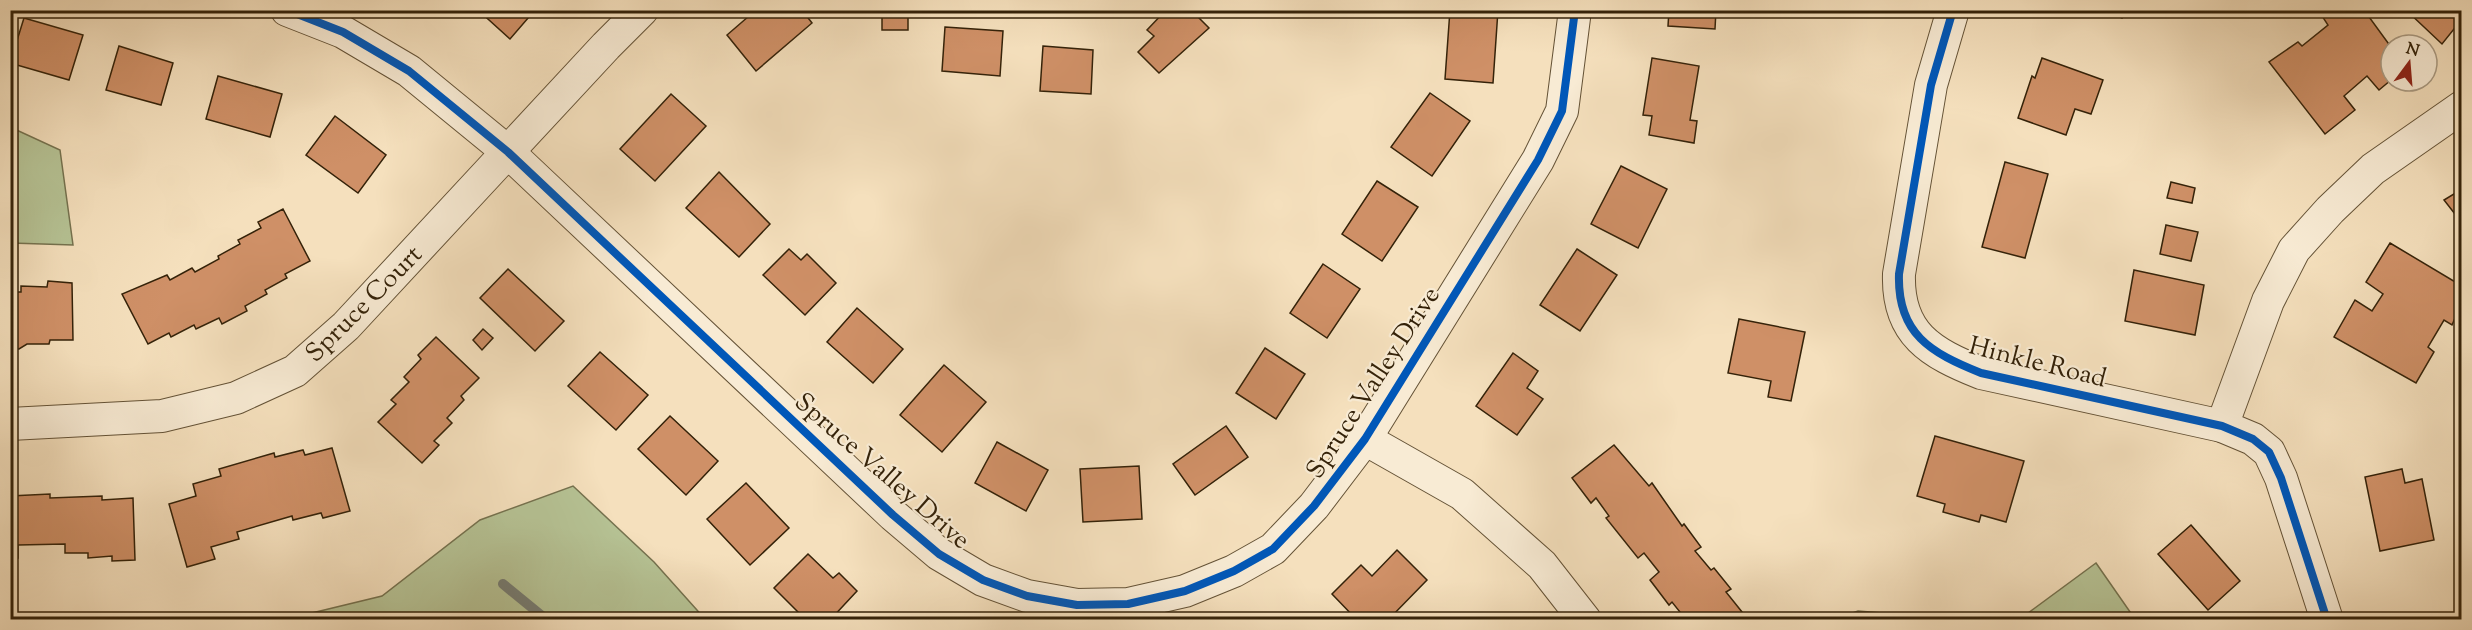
<svg xmlns="http://www.w3.org/2000/svg" width="2472" height="630" font-family="'Sorts Mill Goudy',serif">
<rect width="100%" height="100%" fill="#f5e0bd"/>
<filter id="stains"><feTurbulence type="fractalNoise" baseFrequency=".00333" numOctaves="4"/><feColorMatrix values="0 0 0 0 .2 0 0 0 0 .09 0 0 0 0 .02 0 0 0 .5 -.17"/></filter>
<radialGradient id="worn" r=".72"><stop offset=".6" stop-color="#630" stop-opacity="0"/><stop offset="1" stop-color="#630" stop-opacity=".3"/></radialGradient>
<g fill="#b6c395" stroke="#75724f" stroke-width="1.5">
<path d="M10,127L60,150L73,245L11,243Z"/>
<path d="M573,486L654,562L705,619H287L382,596L480,520Z"/>
<path d="M2096,563L2135,619H2020Z"/>
<path d="M1858,611L1955,619H1836Z"/>
</g>
<g fill="none" stroke-linecap="round" stroke-linejoin="round">
<path stroke="#767d74" stroke-width="10" d="M503,584L547,620"/>
</g>
<g fill="#cf9067" stroke="#342209" stroke-width="1.5">
<path d="M478,10H535L510,39Z"/>
<path d="M756,10H802L812,23L756,71L727,35Z"/>
<path d="M908,10V30H882V11L843,10Z"/>
<path d="M1166,10H1191L1209,28L1159,73L1138,52L1154,36L1147,30Z"/>
<path d="M1450,10H1498L1493,83L1445,79Z"/>
<path d="M1669,10H1716L1715,29L1668,26Z"/>
<path d="M2103,10H2125L2122,18Z"/>
<path d="M2329,10H2364L2391,47V80L2379,90L2367,76L2344,96L2355,110L2325,134L2269,62L2298,42L2302,46L2328,25L2322,16Z"/>
<path d="M2406,10H2462V19L2442,44Z"/>
<path d="M24,18L83,35L69,80L10,63Z"/>
<path d="M945,27L1003,31L1000,76L942,71Z"/>
<path d="M119,46L173,63L161,105L106,90Z"/>
<path d="M1043,46L1093,50L1091,94L1040,91Z"/>
<path d="M1652,58L1699,66L1690,120L1697,121L1694,143L1649,135L1652,116L1643,115Z"/>
<path d="M2042,58L2103,80L2091,114L2075,109L2066,135L2018,118L2032,76L2035,78Z"/>
<path d="M218,76L282,94L270,137L206,119Z"/>
<path d="M1430,93L1470,121L1432,176L1391,147Z"/>
<path d="M671,94L706,126L655,181L620,149Z"/>
<path d="M335,116L386,155L358,193L306,155Z"/>
<path d="M2005,162L2048,174L2025,258L1982,247Z"/>
<path d="M1621,166L1667,189L1638,248L1591,224Z"/>
<path d="M719,172L770,224L739,257L686,208Z"/>
<path d="M1377,181L1418,207L1382,261L1342,234Z"/>
<path d="M2171,182L2195,188L2192,203L2167,198Z"/>
<path d="M2462,189V223L2444,200Z"/>
<path d="M283,209L310,261L285,274L287,278L265,290L267,294L245,306L247,311L222,324L219,318L196,329L194,325L171,337L169,333L148,344L122,294L167,275L170,280L192,268L195,272L219,259L218,256L240,244L238,240L261,228L258,222Z"/>
<path d="M2166,225L2198,232L2191,261L2160,254Z"/>
<path d="M2390,243L2462,286V302L2452,325L2444,320L2428,347L2434,352L2416,383L2334,337L2355,300L2372,311L2383,294L2366,282Z"/>
<path d="M789,249L801,260L807,254L836,283L805,315L763,275Z"/>
<path d="M1577,249L1617,275L1580,331L1540,305Z"/>
<path d="M1323,264L1360,289L1327,338L1290,313Z"/>
<path d="M508,269L564,321L535,351L480,298Z"/>
<path d="M2134,270L2204,285L2195,335L2125,321Z"/>
<path d="M48,281L72,283L73,340H50L49,344H27L19,349H10V292H21V286L47,287Z"/>
<path d="M857,308L903,349L873,383L827,342Z"/>
<path d="M1739,319L1805,332L1791,401L1768,397L1771,381L1728,373Z"/>
<path d="M483,329L493,338L482,350L473,340Z"/>
<path d="M436,337L479,378L461,396L464,400L447,418L452,423L434,441L439,445L422,463L378,422L396,404L391,400L409,382L404,377L421,359L418,355Z"/>
<path d="M1265,348L1305,374L1276,419L1236,393Z"/>
<path d="M600,352L648,395L616,430L568,386Z"/>
<path d="M1513,353L1538,371L1527,388L1543,399L1517,435L1476,406Z"/>
<path d="M944,365L986,402L942,452L900,415Z"/>
<path d="M670,416L718,461L686,495L638,449Z"/>
<path d="M1226,426L1248,457L1195,495L1173,464Z"/>
<path d="M1935,436L2024,461L2006,522L1981,515L1979,522L1943,512L1945,504L1917,496Z"/>
<path d="M997,442L1048,470L1026,511L975,483Z"/>
<path d="M1614,445L1649,486L1652,483L1682,526L1684,524L1701,547L1695,551L1711,570L1714,568L1731,589L1726,592L1742,612L1732,620H1682L1684,617L1672,602L1669,605L1650,580L1659,572L1644,553L1638,558L1606,518L1609,516L1596,498L1591,503L1572,478Z"/>
<path d="M332,448L350,511L323,518L321,513L293,520L292,516L237,532L239,539L211,547L215,559L187,567L169,504L196,496L193,484L221,476L219,469L274,453L275,457L303,450L305,455Z"/>
<path d="M1139,466L1142,519L1083,522L1080,469Z"/>
<path d="M2402,469L2405,483L2422,479L2434,540L2380,551L2365,477Z"/>
<path d="M746,483L789,528L750,565L707,519Z"/>
<path d="M50,494V498L102,496V500L133,498L135,560L112,561V556L88,558V553H65V544L18,545V558H10V496Z"/>
<path d="M2191,525L2240,581L2208,610L2158,554Z"/>
<path d="M1397,550L1427,580L1388,620H1357L1332,594L1361,565L1372,576Z"/>
<path d="M808,554L833,578L839,573L857,591L830,620H806L774,588Z"/>
</g>
<g fill="none" stroke-linecap="round" stroke-linejoin="round">
<g stroke="#645236" stroke-width="34">
<g id="street">
<path d="M287,10L343,32L409,71L508,152L893,515L939,554L983,580L1027,596L1077,605L1128,604L1185,591L1234,571L1273,549L1314,506L1365,439L1538,160L1562,111L1575,10"/>
<path d="M1953,10L1931,85L1899,274C1897,334 1931,353 1981,373L2222,426L2253,439L2269,452L2281,478L2327,620"/>
<path d="M10,424L162,416L236,398L295,371L346,326L606,46L642,10"/>
<path d="M2222,426L2268,301L2294,250L2330,210L2373,169L2462,107"/>
<path d="M1365,439L1462,494L1542,565L1585,620"/>
</g>
</g>
<use href="#street" stroke="#f8ebd4" stroke-width="32"/>
<g stroke="#f8ebd4" stroke-width="11">
<g id="cycleway">
<path d="M287,10L343,32L409,71L508,152L893,515L939,554L983,580L1027,596L1077,605L1128,604L1185,591L1234,571L1273,549L1314,506L1365,439L1538,160L1562,111L1575,10"/>
<path d="M1953,10L1931,85L1899,274C1897,334 1931,353 1981,373L2222,426L2253,439L2269,452L2281,478L2327,620"/>
</g>
</g>
<use href="#cycleway" stroke="#0057b8" stroke-width="8"/>
</g>
<g text-anchor="middle" stroke-width="4.5" stroke-linejoin="round" paint-order="stroke">
<g font-size="26" fill="#342209" stroke="#f8ebd4">
<text transform="translate(363 303) rotate(-45)" y="9">Spruce Court</text>
<text transform="translate(2038 361) rotate(14)" y="9">Hinkle Road</text>
<text transform="translate(1372 382) rotate(-57)" y="9">Spruce Valley Drive</text>
<text transform="translate(883 470) rotate(41)" y="9">Spruce Valley Drive</text>
</g>
</g>
<rect width="2472" height="630" fill="none" stroke="#f5e0bd" stroke-width="36"/>
<rect x="12" y="12" width="2448" height="606" fill="none" stroke="#342209" stroke-width="3"/>
<rect x="18" y="18" width="2436" height="594" fill="none" stroke="#342209" stroke-width="1.5"/>
<g transform="translate(2409 63) rotate(16)"><circle r="28" fill="#f8ebd4" stroke="#aa9b83" stroke-width="1.5"/>
<path d="M0-4.5L10 22L0 15L-10 22Z" fill="#8f2418"/>
<text y="-9" font-size="16" font-weight="bold" text-anchor="middle" fill="#342209">N</text>
</g>
<rect width="100%" height="100%" filter="url(#stains)"/>
<rect width="100%" height="100%" fill="url(#worn)"/>
</svg>
